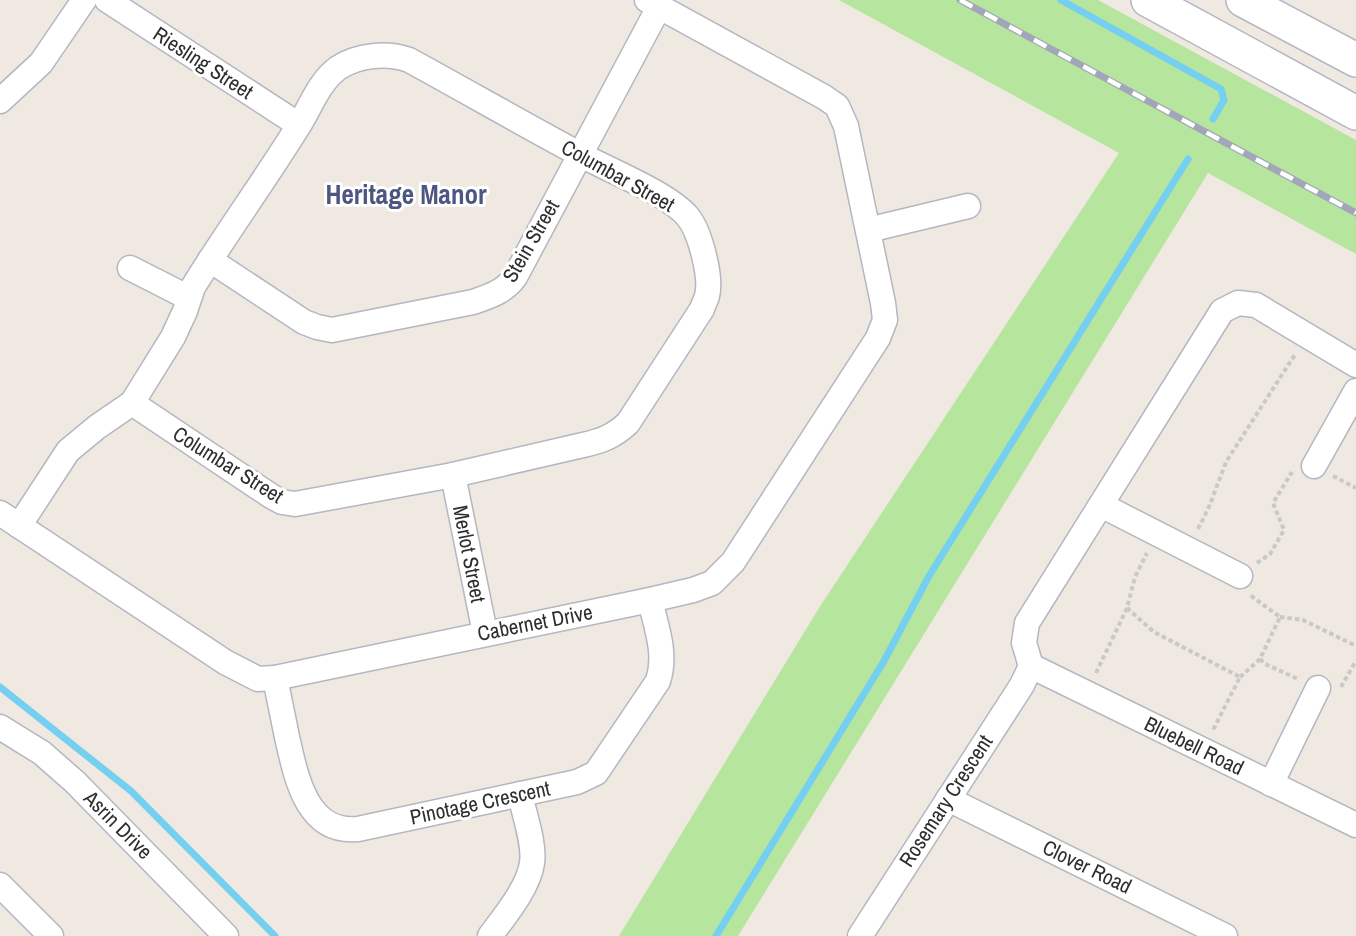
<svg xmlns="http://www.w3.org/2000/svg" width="1356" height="936" font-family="'Archivo Narrow',sans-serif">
<rect width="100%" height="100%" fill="#efe9e1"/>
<path fill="#b6e59e" d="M839,0H1098L1356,140V254L1208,173L738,936H619L819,608L1119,153Z"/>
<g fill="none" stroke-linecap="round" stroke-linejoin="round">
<g stroke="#75cff0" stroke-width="7">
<path d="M1061,0L1221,89L1224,100L1213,119"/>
<path d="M0,687L131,791L275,936"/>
<path d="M716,936L884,661L929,576L1188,159"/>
</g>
<g stroke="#b4b7c1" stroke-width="27">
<g id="minor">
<path d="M107,0L299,125"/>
<path d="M0,101L41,63L84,0"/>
<path d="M868,230L968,206"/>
<path d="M210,260L304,322L317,327L332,330L473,302C490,296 504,292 515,277L659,7"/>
<path d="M130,268L189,298"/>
<path d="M1314,466L1356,391"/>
<path d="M453,475L485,633"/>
<path d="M1101,505L1240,576"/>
<path d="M0,513L225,662L258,679L275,678L650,600L693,590L712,583L733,562L878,338L885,320L883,303L846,126L837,106L824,97L647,0"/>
<path d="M19,526L68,451L97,427L132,403L173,337L185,311L193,287C227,232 265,180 299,125C311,106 319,82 338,68C358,55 387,52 409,60C466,91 523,124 581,155C609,170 669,194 688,217C700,232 712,277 707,296C706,300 703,305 702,309L628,423C614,436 602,441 583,445L453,475L295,504L282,502L271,496L132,403"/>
<path d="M1031,666L1024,643L1027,623L1222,311L1238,303L1256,305L1356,365"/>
<path d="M1031,666L1356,825"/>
<path d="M275,678C279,698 283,718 287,737C296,776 306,834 358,829L577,782L596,773L658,681C667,654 656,626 650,600"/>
<path d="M0,727L42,753L75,782L226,936"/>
<path d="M1271,784L1318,688"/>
<path d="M948,799L1225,936"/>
<path d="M0,885L51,936"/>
<path d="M490,936C504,917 529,887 532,863C535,844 524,814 520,794"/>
<path d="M860,936L1022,685L1031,666"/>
</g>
</g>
<g stroke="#b4b7c1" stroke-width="36">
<g id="secondary">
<path d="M1148,0L1356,113"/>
<path d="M1243,0L1356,60"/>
</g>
</g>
<g stroke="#c9c9c9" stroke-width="4" stroke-dasharray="4.5 3" stroke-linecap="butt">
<path d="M1333,476L1356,488"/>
<path d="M1198,529L1209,507L1226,462L1296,353"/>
<path d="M1257,563L1270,554L1284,530L1273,503L1292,472"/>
<path d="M1127,608L1154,632L1240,677L1212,732"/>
<path d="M1280,617L1303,620L1356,646"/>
<path d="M1260,659L1265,664L1298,679"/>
<path d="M1096,673L1127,608L1135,577L1147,553"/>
<path d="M1240,677L1260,659L1280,617L1250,595"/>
<path d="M1341,687L1356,661"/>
</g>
<use href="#minor" stroke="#fff" stroke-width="24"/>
<use href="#secondary" stroke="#fff" stroke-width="33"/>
<g stroke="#a3a6b8" stroke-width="7">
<path id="rail" d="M960,0L1356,213"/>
</g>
<use href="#rail" stroke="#fff" stroke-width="4.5" stroke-dasharray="14" stroke-linecap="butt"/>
</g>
<g text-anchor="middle" stroke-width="6" stroke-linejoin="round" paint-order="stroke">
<g font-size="21" fill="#2e2e2e" stroke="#fff">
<text transform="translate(203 63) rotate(33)" y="7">Riesling Street</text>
<text transform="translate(618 176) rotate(29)" y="7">Columbar Street</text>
<text transform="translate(531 241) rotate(-60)" y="7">Stein Street</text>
<text transform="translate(228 465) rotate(32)" y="7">Columbar Street</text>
<text transform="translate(469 554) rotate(79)" y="7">Merlot Street</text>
<text transform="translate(535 623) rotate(-11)" y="7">Cabernet Drive</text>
<text transform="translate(1194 746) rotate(26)" y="7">Bluebell Road</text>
<text transform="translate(946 801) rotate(-57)" y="7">Rosemary Crescent</text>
<text transform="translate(480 803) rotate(-12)" y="7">Pinotage Crescent</text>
<text transform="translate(118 825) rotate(45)" y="7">Asrin Drive</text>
<text transform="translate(1087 867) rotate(26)" y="7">Clover Road</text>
</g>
<g font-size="27" font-weight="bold" fill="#4d5680" stroke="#fff">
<text x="406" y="204">Heritage Manor</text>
</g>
</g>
</svg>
